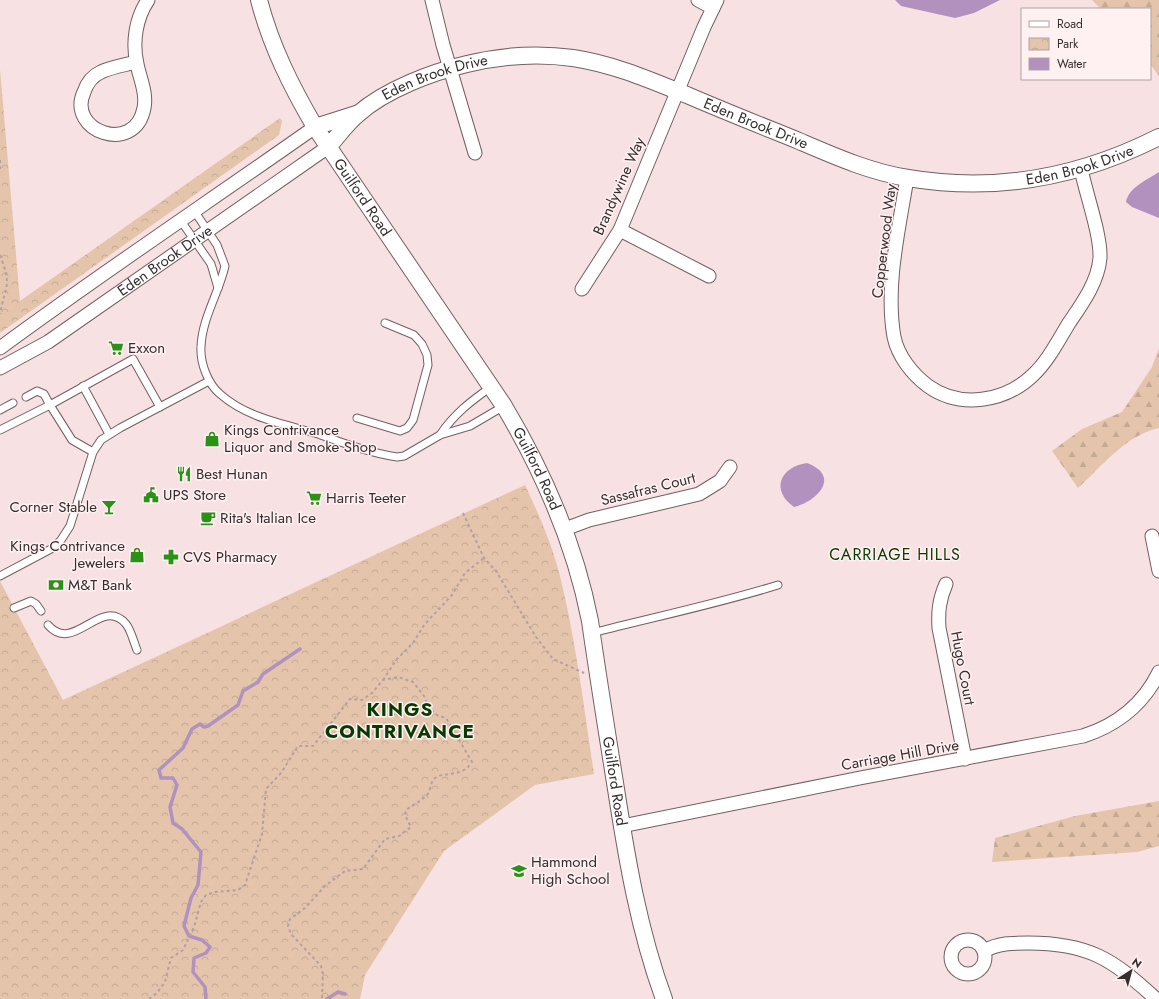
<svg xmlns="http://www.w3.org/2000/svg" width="1159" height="999" font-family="Jost,sans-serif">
<defs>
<pattern id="forest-firs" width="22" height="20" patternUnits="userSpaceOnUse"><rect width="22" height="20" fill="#e4c5ab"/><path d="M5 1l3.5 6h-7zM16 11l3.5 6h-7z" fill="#c4aa93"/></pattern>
<pattern id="park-crowns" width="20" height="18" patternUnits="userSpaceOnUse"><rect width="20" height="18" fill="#e4c5ab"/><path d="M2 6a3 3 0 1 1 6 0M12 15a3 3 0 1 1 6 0" fill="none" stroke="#c4aa93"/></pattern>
</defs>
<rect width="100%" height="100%" fill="#f8e1e3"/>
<g fill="url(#forest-firs)">
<path d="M1092,0H1159V76L1150,64V9H1101Z"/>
<path d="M1159,348V428C1126,435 1102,466 1078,488L1052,451L1082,429L1122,412L1152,367Z"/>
<path d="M1159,801V846L1137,852L992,862L995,838L1075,816Z"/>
</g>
<g fill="url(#park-crowns)">
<path d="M0,69L20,301L280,118L282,121L279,135L0,333Z"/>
<path d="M525,485C539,515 552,544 560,576C576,641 584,708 594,774L535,785L444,851L365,975L360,999H0V581L63,700Z"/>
</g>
<g fill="#b391bf">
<path d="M895,0H1000L974,13L955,18L901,6Z"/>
<path d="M1159,172V218L1132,207L1126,202C1129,187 1147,180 1159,172Z"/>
<path d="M807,463C841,476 818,501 794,507C770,490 780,467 807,463Z"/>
</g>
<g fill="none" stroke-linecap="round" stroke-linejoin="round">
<g stroke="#b391bf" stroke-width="3.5">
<path d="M206,999L205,987L193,972L194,958L206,953L210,947L202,940L189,936L184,926L191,898L198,885L201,852L182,829L173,823L170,807L177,785L173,778H161L159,770L183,748L192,729L200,724L204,727L208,726L238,705L243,691L258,682L263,674L300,649"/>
<path d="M327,999L338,992L345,994"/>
</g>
<g stroke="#735f61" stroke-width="9">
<g id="service">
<path d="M195,212L217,245L225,266C219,293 202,318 201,347C200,363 208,384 220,394C247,418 284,424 318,434C343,443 370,453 397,457L404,456L440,435L470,426L504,406"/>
<path d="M181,221L211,264L218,288"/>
<path d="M83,386L109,434"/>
<path d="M26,397L37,391L44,394L50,405L133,359L160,407"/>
<path d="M0,410L13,403"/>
<path d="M357,418L400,431L407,428L413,420L428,365L427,355L422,344L414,335L385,323"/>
<path d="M0,430L50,405L72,440L93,452"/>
<path d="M440,435C454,414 471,401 491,387"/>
<path d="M0,576L51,549L61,540L70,526L93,452L101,440L120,428L209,381"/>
<path d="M14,608L31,601L36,604L41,611"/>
<path d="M48,625C74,655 101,595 126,624C131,630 134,643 137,650"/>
<path d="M592,633C654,617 717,604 778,585"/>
</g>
</g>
<g stroke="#735f61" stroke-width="15">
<g id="minor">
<path d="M432,0L443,45L475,153"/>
<path d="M698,0L713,8"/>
<path d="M136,62C125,65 111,67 101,72C92,76 87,83 84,92C66,131 135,156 144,108C147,93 140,79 137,64C132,42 136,18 148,0"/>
<path d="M907,178C899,229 885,285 894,337C898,356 912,374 928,386C960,409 1005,402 1033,375C1048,361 1058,341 1069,323C1082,304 1098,282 1100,258C1101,235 1086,194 1081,169"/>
<path d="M620,230L709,276"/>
<path d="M582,289L620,230L704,27L717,0"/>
<path d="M0,348C103,272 210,201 315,127"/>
<path id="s1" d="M0,368L48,342L328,147"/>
<path d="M565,529L589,520L699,494L720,481L730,467"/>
<path d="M1152,536L1159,571"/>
<path d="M946,584C939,600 938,612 939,628L965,759"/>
<path d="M622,826L860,778L1083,736C1117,725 1143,705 1159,672"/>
<circle cx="968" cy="957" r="17"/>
<path d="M984,951C998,943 1012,943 1028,943C1088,943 1113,959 1156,999"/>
</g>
</g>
<g stroke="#735f61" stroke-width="18">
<g id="tertiary">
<path id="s2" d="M259,0C271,46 291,86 315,127L504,406C544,473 575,544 590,621C598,677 607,733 616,789C627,860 639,931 664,999"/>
<path d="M315,127L359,113"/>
<path id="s3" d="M328,147C338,136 347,123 358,114C385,90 432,72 467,64C500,56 538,53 573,58C613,64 650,80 687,95C724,111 762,126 799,141C834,156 870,172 908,178C996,193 1080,177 1159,137"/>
</g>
</g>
<g stroke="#b2a0a2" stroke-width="2" stroke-dasharray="3 3" stroke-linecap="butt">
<path d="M0,160V170"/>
<path d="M0,255C12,287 6,283 0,314"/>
<path d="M463,513L484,558L496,571L536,637L553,659L584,673"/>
<path d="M383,680L396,660L413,643L424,625L452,595L465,573L484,558"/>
<path d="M149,999L157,993L165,982L171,958L183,950L194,927L201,902L206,895L215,892L238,890L245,885L262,834L266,789L281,773L298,746H313L350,699L362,700L372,693L383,680L398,677L413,682L424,696L429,708L437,715L446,718L472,762C462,778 445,771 435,778C430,782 431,790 427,795C421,801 413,805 406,810L405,815L411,827L399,836L385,839L363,869L345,871L325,886L305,908L290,919L288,926L291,934L321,966L323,974L322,999"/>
</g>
<use href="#service" stroke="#fff" stroke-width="7"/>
<use href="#minor" stroke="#fff" stroke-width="13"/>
<use href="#tertiary" stroke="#fff" stroke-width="16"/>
</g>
<defs>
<g id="supermarket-bare" transform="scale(1.2)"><path d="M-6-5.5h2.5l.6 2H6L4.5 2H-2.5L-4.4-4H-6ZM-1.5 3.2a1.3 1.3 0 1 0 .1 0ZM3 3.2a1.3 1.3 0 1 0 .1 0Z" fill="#2b9217" stroke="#fff1f2" stroke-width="2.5" paint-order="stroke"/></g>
<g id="shop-bare" transform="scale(1.2)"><path d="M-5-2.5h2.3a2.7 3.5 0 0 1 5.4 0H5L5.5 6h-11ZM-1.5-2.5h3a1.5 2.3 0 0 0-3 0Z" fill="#2b9217" stroke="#fff1f2" stroke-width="2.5" paint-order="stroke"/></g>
<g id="restaurant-bare" transform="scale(1.2)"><path d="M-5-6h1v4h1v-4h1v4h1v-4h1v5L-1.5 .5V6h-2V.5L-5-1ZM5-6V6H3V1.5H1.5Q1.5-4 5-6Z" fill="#2b9217" stroke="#fff1f2" stroke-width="2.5" paint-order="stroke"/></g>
<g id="civic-bare" transform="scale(1.2)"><path d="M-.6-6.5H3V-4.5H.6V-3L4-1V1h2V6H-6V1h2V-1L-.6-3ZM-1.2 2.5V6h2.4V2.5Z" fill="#2b9217" stroke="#fff1f2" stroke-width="2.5" paint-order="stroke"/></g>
<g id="bar-bare" transform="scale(1.2)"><path d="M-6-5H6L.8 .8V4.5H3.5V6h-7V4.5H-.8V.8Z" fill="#2b9217" stroke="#fff1f2" stroke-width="2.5" paint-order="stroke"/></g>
<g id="cafe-bare" transform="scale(1.2)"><path d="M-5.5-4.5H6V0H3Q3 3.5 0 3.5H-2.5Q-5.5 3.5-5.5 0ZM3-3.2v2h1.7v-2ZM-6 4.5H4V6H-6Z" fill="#2b9217" stroke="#fff1f2" stroke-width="2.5" paint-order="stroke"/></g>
<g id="pharmacy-bare" transform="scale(1.2)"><path d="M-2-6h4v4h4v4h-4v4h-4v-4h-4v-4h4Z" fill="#2b9217" stroke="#fff1f2" stroke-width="2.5" paint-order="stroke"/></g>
<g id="bank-bare" transform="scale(1.2)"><path d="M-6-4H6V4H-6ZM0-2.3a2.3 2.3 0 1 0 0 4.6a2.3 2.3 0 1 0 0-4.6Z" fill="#2b9217" stroke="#fff1f2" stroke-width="2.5" paint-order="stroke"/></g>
<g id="school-bare" transform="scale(1.2)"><path d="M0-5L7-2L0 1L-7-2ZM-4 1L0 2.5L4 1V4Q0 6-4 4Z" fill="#2b9217" stroke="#fff1f2" stroke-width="2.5" paint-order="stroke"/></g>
</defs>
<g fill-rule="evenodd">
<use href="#supermarket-bare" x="116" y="348"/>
<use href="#shop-bare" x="212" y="439"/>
<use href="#restaurant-bare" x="184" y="474"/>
<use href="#civic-bare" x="151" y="495"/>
<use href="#supermarket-bare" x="314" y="498"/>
<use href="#bar-bare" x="109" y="507"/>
<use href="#cafe-bare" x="208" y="518"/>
<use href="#shop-bare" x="137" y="555"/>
<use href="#pharmacy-bare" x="171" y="557"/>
<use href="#bank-bare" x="56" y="585"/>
<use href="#school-bare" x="519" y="871"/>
</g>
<g text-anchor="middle" stroke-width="3" stroke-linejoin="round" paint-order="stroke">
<g font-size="15" fill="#352d2e" stroke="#fff1f2">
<text dy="5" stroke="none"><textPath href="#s3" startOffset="131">Eden Brook Drive</textPath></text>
<text dy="5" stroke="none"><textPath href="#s3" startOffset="467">Eden Brook Drive</textPath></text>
<text dy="5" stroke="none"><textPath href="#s3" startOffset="803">Eden Brook Drive</textPath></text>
<text transform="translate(619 186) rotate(-66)" y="5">Brandywine Way</text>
<text dy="5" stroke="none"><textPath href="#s2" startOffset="224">Guilford Road</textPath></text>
<text transform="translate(884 241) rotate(-83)" y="5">Copperwood Way</text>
<text dy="5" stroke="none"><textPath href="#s1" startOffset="197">Eden Brook Drive</textPath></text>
<text dy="5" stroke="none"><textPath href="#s2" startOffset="547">Guilford Road</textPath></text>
<text transform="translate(648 489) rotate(-14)" y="5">Sassafras Court</text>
<text transform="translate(963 668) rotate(79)" y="5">Hugo Court</text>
<text transform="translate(900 755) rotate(-10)" y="5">Carriage Hill Drive</text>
<text dy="5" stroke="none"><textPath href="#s2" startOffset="871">Guilford Road</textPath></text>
</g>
<g font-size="15" fill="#352d2e" stroke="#fff1f2" text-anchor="start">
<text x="128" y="353">Exxon</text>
<text x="224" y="435">Kings Contrivance<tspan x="224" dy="17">Liquor and Smoke Shop</tspan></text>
<text x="196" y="479">Best Hunan</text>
<text x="163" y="500">UPS Store</text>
<text x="326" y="503">Harris Teeter</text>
<text x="97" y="512" text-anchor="end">Corner Stable</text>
<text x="220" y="523">Rita's Italian Ice</text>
<text x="125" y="551" text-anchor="end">Kings Contrivance<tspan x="125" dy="17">Jewelers</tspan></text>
<text x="183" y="562">CVS Pharmacy</text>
<text x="68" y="590">M&amp;T Bank</text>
<text x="531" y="867">Hammond<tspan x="531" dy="17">High School</tspan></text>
</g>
<g font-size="16" letter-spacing="1" fill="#083b01" stroke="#fff1f2">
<text x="895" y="560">CARRIAGE HILLS</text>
</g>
<g font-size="19" font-weight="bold" letter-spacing="1" fill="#083b01" stroke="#fff1f2">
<text x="400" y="716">KINGS<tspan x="400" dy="22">CONTRIVANCE</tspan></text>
</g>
</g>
<rect x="1021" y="8" width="130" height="72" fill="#fff1f2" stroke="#aea3a4"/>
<rect x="1029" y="21" width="20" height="6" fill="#ffffff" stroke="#aea3a4"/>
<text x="1057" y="28" font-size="12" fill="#352d2e">Road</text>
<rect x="1029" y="38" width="20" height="12" fill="url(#park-crowns)" stroke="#aea3a4"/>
<text x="1057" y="48" font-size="12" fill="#352d2e">Park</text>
<rect x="1029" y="58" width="20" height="12" fill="#b391bf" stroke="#aea3a4"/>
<text x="1057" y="68" font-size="12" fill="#352d2e">Water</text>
<g transform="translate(1131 971) rotate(36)" stroke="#fff1f2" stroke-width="3" paint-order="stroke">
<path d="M0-3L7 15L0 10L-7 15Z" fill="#352d2e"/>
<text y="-6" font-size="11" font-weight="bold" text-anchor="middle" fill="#352d2e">N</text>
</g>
</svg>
